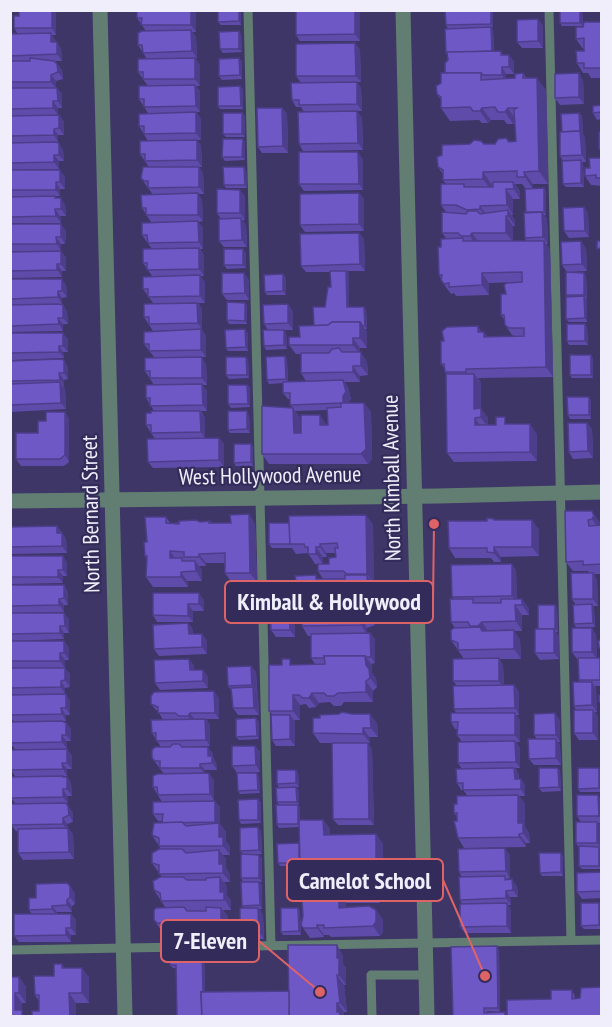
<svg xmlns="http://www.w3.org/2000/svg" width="612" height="1027" font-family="'PT Sans Narrow',sans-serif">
<rect width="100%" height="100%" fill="#3e3666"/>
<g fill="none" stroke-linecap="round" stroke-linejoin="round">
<g stroke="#627e73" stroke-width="9">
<path d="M248,10L271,946"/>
<path d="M549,10L571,940"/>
<path d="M10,950L602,940"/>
<path d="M372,1016L371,975H426"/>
</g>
<g stroke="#627e73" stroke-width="15">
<path d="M100,10L125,1016"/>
<path d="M10,501L438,496L602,492"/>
</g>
<path stroke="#627e73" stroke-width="15" d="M403,10L427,1016"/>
</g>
<g fill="#5f4caa" fill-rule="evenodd">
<path d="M196,10V32H192L196,37L197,58H195L200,65V86H196L200,91V112H196L201,119V140H197L201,146L202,167H199L203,173L204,194H198L202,200L203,221L198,222L203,228V249H200L204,255V276H200L205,282V303H198L202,309V330L206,336V357H154L144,344L173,330L153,331L144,317L179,303H153L143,289L152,276L143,263L152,249L142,235L183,222H151L142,208L153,195L141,178L149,167L140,154L148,141L139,126L148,113L139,99L148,86L138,72L147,59L138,45L146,31L137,18Z"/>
<path d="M241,10V25H221L218,22Z"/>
<path d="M296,10H360V41H300L296,35Z"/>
<path d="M445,10H493V27H491L493,30L494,52L501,51L503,55L514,61V74H506V79L515,78L523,73L526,78L546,90L548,184H533V189L544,188L546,192V215H544L547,219L548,244H546L550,250L553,377L478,378L481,383V409L488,418V425L510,424L537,434V461L454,462L447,453L446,374L445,369L441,364L444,341L482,332L488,337L514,336L512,335L505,325V321L501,315L506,294L522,282L489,283V295L456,296L454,293L451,294L448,290L441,280V279L439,275L441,247L446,238L442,233L446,212L441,205L446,184L443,180V174L438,167L484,144H495L516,141L515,122L513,124H507L504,120H491L488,123H482L479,120L450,121L441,108V100L437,94L441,83L446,73L448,60V55L446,53L448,29L446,25ZM515,184H522L526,189L525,238L526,241H513V226H515V220L511,215H513V199H520V191Z"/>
<path d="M582,10L583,26H562L560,23Z"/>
<path d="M56,12V35H52L55,40L56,42H57L61,49L62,61H55L62,70L63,79L56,81V88H57L62,94V108H58V115L17,116L59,115L64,122V135H58V142H56L63,150L64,161H59V169L10,170V34H18L14,28L19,16Z"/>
<path d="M538,19L543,26V48H522L517,42Z"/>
<path d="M602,22V97L601,78H591L588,73H583L577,63L584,51V48L583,49L576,39L583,27Z"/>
<path d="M239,31L241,35L242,52L223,53L220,49Z"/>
<path d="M355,43L360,50L361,82H357L361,88L362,111L304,112L301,107H296L292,100L301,83L296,76Z"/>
<path d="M239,58L242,62V79L222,80L219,76Z"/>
<path d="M583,80L584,104L560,105L555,98Z"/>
<path d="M240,86L243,90V109H220L218,106Z"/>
<path d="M602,105V127L601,119L597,120L593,113Z"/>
<path d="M282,108L287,114L288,153H262L258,147Z"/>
<path d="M357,111L362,118L363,150L303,151L299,144Z"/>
<path d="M242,113L245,117V137H226L223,134Z"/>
<path d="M579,113L582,116L583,134L585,138L586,162H582L583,163L584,187H566L563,184V161L560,156L562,132Z"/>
<path d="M243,139L245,142V160L225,161L222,157Z"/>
<path d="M602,158V186L591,185L585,176L590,168Z"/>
<path d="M363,159V190L304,191L299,184Z"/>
<path d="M10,170L65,177V189H60V196H55L65,205L66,216H60L61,223H10Z"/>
<path d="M246,170L247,188H226L224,185Z"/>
<path d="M359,193L364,199V231L305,232L300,225Z"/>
<path d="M245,196V220H242L246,225L247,247H224L219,241L221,219L217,213Z"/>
<path d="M584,207L588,214L589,237L569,238L564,231Z"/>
<path d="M10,224L66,231L65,244H61V251H12L10,249Z"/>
<path d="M359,233L364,239L365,271H347L349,274V307H364L366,310L367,329H365L367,332V348H360V352L367,362L368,375L360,376V382H344L348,387L351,399L348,403H364L371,412L372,459L368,464H269L262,454L293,408L290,405V399H288L283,393V383L269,384L267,380L285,356L287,360L288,382L306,381L301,373V354H296L289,345L314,326L325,307L331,287L330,272H306L301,266ZM327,410L328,425L300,433V418L295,411Z"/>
<path d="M586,248L587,271L567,272L562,265Z"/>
<path d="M61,251L66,258V271H62V277L10,278V252Z"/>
<path d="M246,253V268L227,269L224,265Z"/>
<path d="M586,276L587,298H586L587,300V322H569L566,319L567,297L566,295Z"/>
<path d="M286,278V295H267L265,292Z"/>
<path d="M10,279L66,285L67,297L62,298V304L42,305H63L67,312L68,324H63V331L11,332Z"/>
<path d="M249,280V300H227L222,294Z"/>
<path d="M245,303L247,306V324H229L227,320Z"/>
<path d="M293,311V330H284L286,333L287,349L266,350L264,346L268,330L264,324Z"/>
<path d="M585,324L587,327L588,345H569L567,341Z"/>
<path d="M10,333L68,339V352H63L64,358L11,360Z"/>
<path d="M248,333V351H228L226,348Z"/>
<path d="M246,357L248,360L249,378L229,379L226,375Z"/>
<path d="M593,358V378H572L570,375Z"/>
<path d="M10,361L68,367V379L64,380V386H63L65,389L66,409L10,412Z"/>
<path d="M206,364L207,385H202L207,391V411H201L205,418V438H219L224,444V467L153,468L148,462L155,439L146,425L151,413L154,411L146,398L154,385L145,371Z"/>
<path d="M247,385L250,388V407L231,408L228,404Z"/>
<path d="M591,400V419H570L568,415Z"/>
<path d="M65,412L69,419V462L64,466H21L16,459L38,433L46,421Z"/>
<path d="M249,415L250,433H230L228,430Z"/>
<path d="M587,423L592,429L593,458L573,459L569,452Z"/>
<path d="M251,444L253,447V466H236L234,463Z"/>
<path d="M565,511L599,521L601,525H602V574H594L597,580L598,606H593L594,608L595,627H576L574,624L576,605L572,599L589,573L588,571H573L566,562Z"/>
<path d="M249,514L255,524L257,582L232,583L225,573V563H206V566H199L202,570V581H187L188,587H153L146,577L147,560L145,556L166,517L170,523L200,522L211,523H231Z"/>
<path d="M366,515L373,525L374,607H369L375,616V625L367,628V633H370L375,639V663L371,664L372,665V673L376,678L377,687L373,691V702H344L341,706H334L330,702L319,703L316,707L309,708L306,704L300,705V720H294L295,722V746H276L272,740L273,715L269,711L294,665L315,664L311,658V636H308L302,626L308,615L309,607L303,598V591L296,581L323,579L318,571V564H315L308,553L296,554L292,548H272L269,544L289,523ZM326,553H336V557L329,564H323V557H327Z"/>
<path d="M495,520H532L539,530V556L501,557V562H494L491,558H455L449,548Z"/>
<path d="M57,526L66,539L67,553L11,554L10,553V527Z"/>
<path d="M10,556H63L67,563V576H63V583L11,584Z"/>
<path d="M516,570L517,599L529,608V615H522V631H514L520,640L521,659H499L503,665L504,685H514L519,692V715H516L520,720V742H516L520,748V768H515L519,775V779H521L525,785V796H519L525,804V827L529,833L530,843H526V847L464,848L458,838L457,817L454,813L457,804L467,795L463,790H461L457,783L462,769L458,763L462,742L457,735V729H455L451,722L456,713L454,709L457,686L453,681L464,659L451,640L455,628L451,622L454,599L452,597Z"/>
<path d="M10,585H64L68,592V605H64V612L12,613L10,610Z"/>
<path d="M153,593L204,600V611H193V622H157L153,615Z"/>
<path d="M555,605L557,608L558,632H556L559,636V659L540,660L535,653L538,629Z"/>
<path d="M294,612L295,637H276L271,630Z"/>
<path d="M10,613L69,619V633H64V639L12,641L10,638Z"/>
<path d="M188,623L193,630V634H202L207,641V654L159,656L154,649Z"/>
<path d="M596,634L597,658H600L602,661V686H595L596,689L597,712H595L598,717V740H579L574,733L576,710L574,706L580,682L579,680L578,659H577L572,652Z"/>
<path d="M10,641H64L69,648V660H65V668L70,674V687L65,688V694L70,701V715H66V721L14,722L10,717V695H13L10,691V668H13L10,665Z"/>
<path d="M194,665V670H203L208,677V688L160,690L155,683Z"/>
<path d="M251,666L256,672L259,715H238L233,708L231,690L228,686Z"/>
<path d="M219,698V719H206L210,725V746L182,747L213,753V757L216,763L217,770H205V773L214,780V801L220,807V824L226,832V841L230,847V855H223L226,859V868L230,874V882H224L227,887V895L231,901V910H223L228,917V923L234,932V940H168L154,920L165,907L154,890L162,877L152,863L161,849L152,835L162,823V821H158L153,814L162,802L153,787L164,774L152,758L161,747L152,733L163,720L158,711L156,710L151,704Z"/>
<path d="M320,718L377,723L378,737H369L370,743H368L372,750L374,825H338L333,819L363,743H320L313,733Z"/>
<path d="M560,720V742H558L560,746L561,765H534L529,759L537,739L534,735Z"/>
<path d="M10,722L66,723L71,729V741H66L67,749H15L10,743Z"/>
<path d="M259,722V739L239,740L236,737Z"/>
<path d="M255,746L260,752V772L237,773L232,766Z"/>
<path d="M67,749L72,756V769H67V776H63L64,777H67L71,783L72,796H67L68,803H66L73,813V822L67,824L68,828L73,834L74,859L23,860L18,853V831H16L11,825L16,804L11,798L15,776L11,770Z"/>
<path d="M558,768L560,771L561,791L542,792L539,788Z"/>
<path d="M296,770L298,773L299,787H279L277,784Z"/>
<path d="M601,771L602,792H580L578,789Z"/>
<path d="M259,776L260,793L240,794L238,791Z"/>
<path d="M296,787L299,791V805H298L300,808V820H323L330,829V835L376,834L383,844V876H373L382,887V900L379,903H346V907L376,910L383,920V932L380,936L331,937L329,935H324V937L310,938L301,925L303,916L306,876L300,866H280L278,863L299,844V827L279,828L277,824L279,805L277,802ZM321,876H345L344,878Z"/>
<path d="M258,799L261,803V823L241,824L239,820Z"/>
<path d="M602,800V823H598L602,828L601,869H582L579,866V848L576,843L581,822L577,816Z"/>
<path d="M261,831L262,854H243L240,851Z"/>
<path d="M510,855V878H507L517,886L518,897H510L511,905H508L511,910V933H465L460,927L462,904L460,900L462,877L459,872Z"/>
<path d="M563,856V876H542L540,873Z"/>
<path d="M262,858V882H259L262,885V909H259L263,915L264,939H245L240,933L243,908L242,906L243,882L241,878Z"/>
<path d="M602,872V898L582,899L577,892Z"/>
<path d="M75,893V904L72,906V912H57V914H71L76,920V935H71V942H19L14,936L32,914L29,910L36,898Z"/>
<path d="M599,903L601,906L602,929H584L581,926Z"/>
<path d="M298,908L300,911L301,935H283L281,932Z"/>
<path d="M202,949L204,952L205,992L289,991L343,955V964L346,968V985H344L347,1012H344V1017H179L176,968H173L170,965Z"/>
<path d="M499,950L500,1012L487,1011V1013L507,1015L551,999L574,993L575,999L602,1017H453Z"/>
<path d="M62,964L64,968L89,977V1003H76V1017H32L39,1011V1001L35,995L54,976Z"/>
<path d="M19,977L26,987V1003H22V1010L10,1017Z"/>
</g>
<g fill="#4d3e8b">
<path d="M52,10H55L56,12V35L52,28Z"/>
<path d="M191,10H196V32L191,25Z"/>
<path d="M239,10H241V25L239,21Z"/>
<path d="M355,10H360V41L355,34Z"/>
<path d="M491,10H493V27L491,24Z"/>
<path d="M580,10H582L583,26L580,23Z"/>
<path d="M538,19L543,26V48L538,41Z"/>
<path d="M491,27L493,30L494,54L492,51Z"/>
<path d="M191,30L196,37L197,58L192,51Z"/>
<path d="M239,31L241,35L242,52L239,49Z"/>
<path d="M51,33L55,40L56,49L51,42Z"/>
<path d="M57,42L61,49L62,61L57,54Z"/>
<path d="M355,43L360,50L361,82L356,76Z"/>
<path d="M509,55L514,61V74L509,67Z"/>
<path d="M195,58L200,65V86L195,79Z"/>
<path d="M239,58L242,62V79L240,75Z"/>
<path d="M57,64L62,70L63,79L58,72Z"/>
<path d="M502,67L506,74V82L502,75Z"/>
<path d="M579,73L583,80L584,104L579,97Z"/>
<path d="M51,75L56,81V88L51,82Z"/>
<path d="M537,78L546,90L548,184L539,171Z"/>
<path d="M357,82L361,88L362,111L357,104Z"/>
<path d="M195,85L200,91V112L196,106Z"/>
<path d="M240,86L243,90V109L241,106Z"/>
<path d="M57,88L62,94V108L58,101Z"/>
<path d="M53,101L58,108V115L53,108Z"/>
<path d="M282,108L287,114L288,153L283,146Z"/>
<path d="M482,108L491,120L488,123L480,111Z"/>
<path d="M508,108L516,120L513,124L505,112Z"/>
<path d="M357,111L362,118L363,150L358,143Z"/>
<path d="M196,112L201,119V140L196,133Z"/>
<path d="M242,113L245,117V137L242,134Z"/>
<path d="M579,113L582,116L583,134L585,138L586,162L582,155Z"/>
<path d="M59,115L64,122V135L59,128Z"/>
<path d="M54,129L58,135V142L54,135Z"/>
<path d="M243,139L245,142V160L242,157Z"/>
<path d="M197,140L201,146L202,167L197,160Z"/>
<path d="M59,143L63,150L64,161L59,155Z"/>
<path d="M358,152L363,159V190L359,184Z"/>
<path d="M54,155L59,161V169L54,162Z"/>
<path d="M581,160L583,163L584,187L581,183Z"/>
<path d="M199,167L203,173L204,194L199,187Z"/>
<path d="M244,167L246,170L247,188L245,185Z"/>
<path d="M60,170L65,177V189L60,182Z"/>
<path d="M483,172L492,185V191L483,179Z"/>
<path d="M524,172L533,184V189L525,177Z"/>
<path d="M56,182L60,189V196L56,190Z"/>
<path d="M513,182L520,191V199L514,189Z"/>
<path d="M544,188L546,192V215L544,212Z"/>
<path d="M506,189L513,199V215L507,205Z"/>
<path d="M240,190L245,196V220L240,213Z"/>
<path d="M198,193L202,200L203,221L198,215Z"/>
<path d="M359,193L364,199V231L359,224Z"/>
<path d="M61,198L65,205L66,216L61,209Z"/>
<path d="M480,206L487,215V219L480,209Z"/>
<path d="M584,207L588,214L589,237L585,231Z"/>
<path d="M55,209L60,216L61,223L56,216Z"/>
<path d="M508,210L515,220V226L508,216Z"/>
<path d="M542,212L547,219L548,244L543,237Z"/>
<path d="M506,216L513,226V242L506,233Z"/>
<path d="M241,218L246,225L247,247L242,240Z"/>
<path d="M198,221L203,228V249L199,242Z"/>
<path d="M61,224L66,231L65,244L61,237Z"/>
<path d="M359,233L364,239L365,271L360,264Z"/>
<path d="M472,233L479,242L476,246L470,236Z"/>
<path d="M56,237L61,244V251L57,244Z"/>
<path d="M544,241L550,250L553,377L546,367Z"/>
<path d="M581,241L586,248L587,271L582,264Z"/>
<path d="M199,248L204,255V276L199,269Z"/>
<path d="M243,249L246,253V268L243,265Z"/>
<path d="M61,251L66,258V271L61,264Z"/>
<path d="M57,264L62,271V277L57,270Z"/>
<path d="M346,271L349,274V311L347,307Z"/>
<path d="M244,273L249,280V300L245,293Z"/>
<path d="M482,273L489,283V295L482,285Z"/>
<path d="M584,273L586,276L587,298L584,295Z"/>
<path d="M283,274L286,278V295L283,291Z"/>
<path d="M200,275L205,282V303L200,296Z"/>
<path d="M62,279L66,285L67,297L62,291Z"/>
<path d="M58,291L62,298V304L58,297Z"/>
<path d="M584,296L587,300V322L585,318Z"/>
<path d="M197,303L202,309V330L198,323Z"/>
<path d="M245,303L247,306V324L245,321Z"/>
<path d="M288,304L293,311V330L288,323Z"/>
<path d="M63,305L67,312L68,324L63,318Z"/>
<path d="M364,307L366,310L367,329L365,326Z"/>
<path d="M58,318L63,324V331L59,324Z"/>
<path d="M360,322L367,332V348L360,338Z"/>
<path d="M585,324L587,327L588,345L585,341Z"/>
<path d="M478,326L484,335V332L491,341L478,332Z"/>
<path d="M201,329L206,336V357L201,350Z"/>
<path d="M245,329L248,333V351L246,347Z"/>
<path d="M284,330L286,333L287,349L284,345Z"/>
<path d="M63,333L68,339V352L63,346Z"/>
<path d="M353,338L360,348V354L353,345Z"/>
<path d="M59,346L63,352L64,358L59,352Z"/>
<path d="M361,352L367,362L368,375L361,366Z"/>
<path d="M591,355L593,358V378L591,375Z"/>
<path d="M285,356L287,360L288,383L286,379Z"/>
<path d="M202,357L206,364L207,385L202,378Z"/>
<path d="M246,357L248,360L249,378L247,375Z"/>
<path d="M64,360L68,367V379L64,373Z"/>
<path d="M353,366L360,376V382L353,372Z"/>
<path d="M59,373L64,380V386L60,380Z"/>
<path d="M474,374L481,383V409L488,418V427L474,409Z"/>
<path d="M343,380L348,387L351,399L348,403H343Z"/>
<path d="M60,382L65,389L66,409L61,403Z"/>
<path d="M202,384L207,391V411L203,405Z"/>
<path d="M247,385L250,388V407L248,404Z"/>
<path d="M589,397L591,400V419L589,415Z"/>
<path d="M364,403L371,412L372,459L368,464L361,454Z"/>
<path d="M293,408L300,418V443L294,433Z"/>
<path d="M200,411L205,418V439L201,432Z"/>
<path d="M247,411L249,415L250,433L247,429Z"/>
<path d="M65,412L69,419V462L65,455Z"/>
<path d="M320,415L327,425H320Z"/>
<path d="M475,418L482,428L475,425Z"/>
<path d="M587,423L592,429L593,458L588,451Z"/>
<path d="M530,424L537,434V461L530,452Z"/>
<path d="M219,438L224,444V467L219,460Z"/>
<path d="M251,444L253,447V466L251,462Z"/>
<path d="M592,511L599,521L601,526L599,529L592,519Z"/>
<path d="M249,514L255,524L257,582L250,573Z"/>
<path d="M366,515L373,525L374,583L367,574Z"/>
<path d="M532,520L539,530V556L532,547Z"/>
<path d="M57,526L62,532L57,533Z"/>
<path d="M62,533L66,539L67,553L62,546Z"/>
<path d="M320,544L326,553L327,557L320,547Z"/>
<path d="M316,547L323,557V564L316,554Z"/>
<path d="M494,547L501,557V562L494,553Z"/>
<path d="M170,551L177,561L170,558Z"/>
<path d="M199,554L206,563V566L199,557Z"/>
<path d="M63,556L67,563V576L63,570Z"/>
<path d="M195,561L202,570V581L196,571Z"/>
<path d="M512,564L516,570L517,603L512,596Z"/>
<path d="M58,570L63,576V583L58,577Z"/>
<path d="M181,572L187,581L188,587L181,577Z"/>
<path d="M593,573L597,580L598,606L593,599Z"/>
<path d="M367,575L374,585V607L368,597Z"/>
<path d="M64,585L68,592V605L64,598Z"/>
<path d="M199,593L204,600V611L199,604Z"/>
<path d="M59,599L64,605V612L59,605Z"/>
<path d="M522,599L529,608V615L522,605Z"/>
<path d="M188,604L193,611V622L188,616Z"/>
<path d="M592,604L594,608L595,627L593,623Z"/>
<path d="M515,605L522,615V631L516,621Z"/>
<path d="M555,605L557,608L558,632L555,629Z"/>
<path d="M289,606L294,612L295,637L290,630Z"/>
<path d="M368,606L375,616V625L368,615Z"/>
<path d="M64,613L69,619V633L65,626Z"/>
<path d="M361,618L367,628V635L361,625Z"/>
<path d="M482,622L488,631L485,635L478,626Z"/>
<path d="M188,623L193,630V641L189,634Z"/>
<path d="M60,626L64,633V639L60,633Z"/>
<path d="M592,628L596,634L597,659L592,652Z"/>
<path d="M554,629L559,636V659L554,653Z"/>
<path d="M514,630L520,640L521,659L514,649Z"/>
<path d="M370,633L375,639V663L371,657Z"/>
<path d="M202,634L207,641V654L202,647Z"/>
<path d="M64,641L69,648V660L64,653Z"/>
<path d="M60,653L65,660V668L60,661Z"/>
<path d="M365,656L372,665V673L376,678L377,687L370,678L366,665Z"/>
<path d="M499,658L503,665L504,688L499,681Z"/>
<path d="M600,658L602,661V682L600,680Z"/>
<path d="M189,659L194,665L195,677L190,670Z"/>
<path d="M251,666L256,672L257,692L252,685Z"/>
<path d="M65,668L70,674V687L65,680Z"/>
<path d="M203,670L208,677V688L203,681Z"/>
<path d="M61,681L65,688V694L61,687Z"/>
<path d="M366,681L373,691V702L366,692Z"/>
<path d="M592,682L596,689L597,712L592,705Z"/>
<path d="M514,685L519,692V715L515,708Z"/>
<path d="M253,687L258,694L259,715L254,708Z"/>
<path d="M214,691L219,698V719L215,713Z"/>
<path d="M312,693L319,703L316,707L309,698Z"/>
<path d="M66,694L70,701V715L66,708Z"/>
<path d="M293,695L300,705V720L293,711Z"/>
<path d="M61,708L66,715V721L62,714Z"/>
<path d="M593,710L598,717V740L593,733Z"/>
<path d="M190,713L195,720L192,723L188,716Z"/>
<path d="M515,713L520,720V742L515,735Z"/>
<path d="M555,713L560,720V742L556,735Z"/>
<path d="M370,714L377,723L378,737L371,728Z"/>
<path d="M290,715L295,722V746L290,739Z"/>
<path d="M256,718L259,722V739L257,736Z"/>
<path d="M205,719L210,725V746L206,740Z"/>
<path d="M66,723L71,729V741L66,735Z"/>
<path d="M363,728L369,737L370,743L363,734Z"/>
<path d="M62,735L66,741L67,749L62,742Z"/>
<path d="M556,739L560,746L561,765L556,758Z"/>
<path d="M515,741L520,748V768L516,762Z"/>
<path d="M368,743L372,750L374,825L369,819Z"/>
<path d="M255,746L260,752V772L256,765Z"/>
<path d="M208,747L213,753V757L216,763L217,770L208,756Z"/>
<path d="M67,749L72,756V769L67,763Z"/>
<path d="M62,763L67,769V776L63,769Z"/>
<path d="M200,764L205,770V774L200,768Z"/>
<path d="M514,768L519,775V785L515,779Z"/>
<path d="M558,768L560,771L561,791L559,787Z"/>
<path d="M599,768L601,771L602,792L599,788Z"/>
<path d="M296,770L298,773L299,787L296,783Z"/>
<path d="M209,773L214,780V801L210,794Z"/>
<path d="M257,773L259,776L260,793L258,790Z"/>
<path d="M63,776L67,781V777L71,783L72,796L67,789Z"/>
<path d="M521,779L525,785V796L521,789Z"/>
<path d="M296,787L299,791V805L297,802Z"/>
<path d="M63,789L67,796L68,803L63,797Z"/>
<path d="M518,795L525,804V827L529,833L530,843L523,833L518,823Z"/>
<path d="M598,795L602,800V819L599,816Z"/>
<path d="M258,799L261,803V823L258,820Z"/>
<path d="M215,801L220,807V824L226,832V841L230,847V855L223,846L219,837L215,822Z"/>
<path d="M298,805L300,808V827L298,824Z"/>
<path d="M68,806L73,813V822L69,815Z"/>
<path d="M63,818L67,824L68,830L63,824Z"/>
<path d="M323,820L330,829V845L324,835Z"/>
<path d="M597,822L602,828V848L597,843Z"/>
<path d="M258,827L261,831L262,854L259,850Z"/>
<path d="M68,828L73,834L74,859L69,852Z"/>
<path d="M376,834L383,844V876L376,866Z"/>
<path d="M519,834L526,843V847L519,837Z"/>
<path d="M599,847L602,850L601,869L599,866Z"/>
<path d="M505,848L510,855V878L506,871Z"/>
<path d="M219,850L226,859V868L230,874V882L223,873L219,864Z"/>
<path d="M561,853L563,856V876L561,872Z"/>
<path d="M259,855L262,858V882L259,878Z"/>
<path d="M220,877L227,887V895L231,901V910L220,892Z"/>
<path d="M375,877L382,887V900L375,890Z"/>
<path d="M512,879L517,886L518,897L513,890Z"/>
<path d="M259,882L262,885V909L260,905Z"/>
<path d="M70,886L75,893V904L70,897Z"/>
<path d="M506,891L510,897L511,905L506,898Z"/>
<path d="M339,893L346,903V917L339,908Z"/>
<path d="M67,900L72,906V912L67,905Z"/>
<path d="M507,903L511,910V933L507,926Z"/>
<path d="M599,903L601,906L602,929L599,925Z"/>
<path d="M52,906L57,912V916L52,909Z"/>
<path d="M221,908L228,917V923L234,932V940L221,922Z"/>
<path d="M258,908L263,915L264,939L259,932Z"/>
<path d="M298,908L300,911L301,935L299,931Z"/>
<path d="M376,910L383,920V932L380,936L373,926Z"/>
<path d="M71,914L76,920V935L71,928Z"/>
<path d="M317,925L324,935V937L317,928Z"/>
<path d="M66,928L71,935V942L66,935Z"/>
<path d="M337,945L343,955V964L346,968V985L339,975L337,958Z"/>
<path d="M497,946L499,950L500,1012L498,1008Z"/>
<path d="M202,949L204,952L206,1017H203Z"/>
<path d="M82,968L89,977V1003L82,993Z"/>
<path d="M337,975L344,985L347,1012L340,1003Z"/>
<path d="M19,977L26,987V1003L19,993Z"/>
<path d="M15,993L22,1003V1017L15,1010Z"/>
<path d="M69,993L76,1003V1017H70Z"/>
<path d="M337,1003L344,1012V1017H340L337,1012Z"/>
</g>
<g fill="#6e58c6" stroke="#4d3e8b" stroke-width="1.5">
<path d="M19,10H52V28H14V16H19Z"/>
<path d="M137,10H191V25H141L142,18H137Z"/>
<path d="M218,10H239V21L218,22Z"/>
<path d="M296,10H355V34L296,35Z"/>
<path d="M445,10H491V24L446,25Z"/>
<rect x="560" y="10" width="20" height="13"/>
<path d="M538,19V41L517,42V20Z"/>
<path d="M584,22H602V68H584V63H577L576,51H584V38L576,39V27H583Z"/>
<path d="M491,27L492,51L446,53L445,29Z"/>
<path d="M191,30L192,51L143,53L142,45H138V33L142,31Z"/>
<path d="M239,31V49H220L219,32Z"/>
<path d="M51,33V42H57V54L10,56V34Z"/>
<path d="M355,43L356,76H296V44Z"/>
<path d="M501,51V55H509V67H502V75H483L481,73H447L445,72V63L448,60L447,52Z"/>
<path d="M30,58L54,61L57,64L58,72L51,75V82H10V61H30Z"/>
<path d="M195,58V79H143V72H138V59Z"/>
<path d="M239,58L240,75L219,76V59Z"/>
<path d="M441,73H481V80L515,78V74L523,73V78H537L539,171L524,172L525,177H517V171L483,172V179L443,180V170L438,167L437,157L442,155V145L470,144L474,140L481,141L484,144H495L498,139L506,138L509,142L516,141L514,110L517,108H508L505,112H498L495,107L482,108L480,111H473L470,107L441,108V97L437,94L436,86L441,83Z"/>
<path d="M579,73V97L555,98V74Z"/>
<path d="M357,82V104L299,105V100H292L291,83Z"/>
<path d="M195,85L196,106L144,107V99H139V86Z"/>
<path d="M240,86L241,106H218V87Z"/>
<path d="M10,88H57L58,101H53V108L10,109Z"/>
<path d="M602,105V126H601V112L593,113V106Z"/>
<path d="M257,108H282L283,146L258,147Z"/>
<path d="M357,111L358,143L299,144L298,112Z"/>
<path d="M196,112V133L144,134V126H139V114Z"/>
<rect x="223" y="113" width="19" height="21"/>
<path d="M579,113L580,131L562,132L561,114Z"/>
<path d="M59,115V128L54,129V135L10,136V116Z"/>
<path d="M580,131L582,155L560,156V132Z"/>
<rect x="599" y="132" width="3" height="17"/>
<path d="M223,139H243L242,157H222Z"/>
<path d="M197,140V160L145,161V154H140V141Z"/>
<path d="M55,142L59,143V155H54V162L10,163V143Z"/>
<path d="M299,152H358L359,184H299Z"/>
<path d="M589,158H602V178H596V175L585,176V168H590Z"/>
<path d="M581,160V183L563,184L562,161Z"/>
<path d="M143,167H199V187L148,188V181H144L141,178Z"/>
<path d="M223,167H244L245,185H224Z"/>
<path d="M10,170H60V182H56V190H10Z"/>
<path d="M493,182H513L514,189H506L507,205L480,206V209L467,210L456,205H441V184H464V187H493Z"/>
<path d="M544,188V212H526L525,189Z"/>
<path d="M217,189L240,190V213H217Z"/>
<path d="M198,193V215H146V208H142L141,195Z"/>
<path d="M359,193V224L300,225V194Z"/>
<path d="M55,196V198H61V209H55L56,216L10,217V197Z"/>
<path d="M584,207L585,231H564L563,208Z"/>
<path d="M508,210V216H506V233H472L470,236H461L458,233H442V212L466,214L468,211H477L480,214Z"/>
<path d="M542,212L543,237L525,238L524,213Z"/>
<path d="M241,218L242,240L219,241V219Z"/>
<path d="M198,221L199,242L148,243L147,235H142V223Z"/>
<path d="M10,224H61V237H56L57,244H10Z"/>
<path d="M359,233L360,264L301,266L300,234Z"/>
<path d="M463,238V241H544L546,367L466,369V372H445L444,364H441V341H444L442,331L447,327L478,326V332H484V337L524,336V328H509L505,325L504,315H501V294H506L504,285L507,283L522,282V272L482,273V285L449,287V283L444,284L441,280L442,275H439L438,247H441V239Z"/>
<path d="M581,241L582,264L562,265L561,242Z"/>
<path d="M597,241H602V261L601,248L597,249Z"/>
<path d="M199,248V269L147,270V263H143V249Z"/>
<rect x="224" y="249" width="19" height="16"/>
<path d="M61,251V264H57V270L10,271V252Z"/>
<path d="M330,271H346L347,307H364L365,326H363L360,322H332L328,325L314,326L313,307H325L328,287H331Z"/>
<path d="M566,272L584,273V295H566Z"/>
<path d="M222,273H244L245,293L222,294Z"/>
<path d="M283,274V291L265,292L264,275Z"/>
<path d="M200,275V296L148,297V289H143V277Z"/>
<path d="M10,279H62V291H58V297L10,299Z"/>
<path d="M584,296L585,318L566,319V297Z"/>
<path d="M227,302L245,303V321L227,320Z"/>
<path d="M197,303L198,323L149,324V317H144V304Z"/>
<path d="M58,304L63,305V318H58L59,324L10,326V305Z"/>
<path d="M288,304V323L264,324L263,305Z"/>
<path d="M332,322H360V338H353V345H289V337H300L299,326L328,325Z"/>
<rect x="567" y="324" width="18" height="17"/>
<path d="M201,329V350L149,351V344H144V332Z"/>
<path d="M245,329L246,347L226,348L225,330Z"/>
<path d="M263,330H284V345L264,346Z"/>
<path d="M10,333H63V346H59V352L10,353Z"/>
<path d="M339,348L342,352H361V366H353V372L301,373V353H329L332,349Z"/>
<rect x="570" y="355" width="21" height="20"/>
<path d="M285,356L286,379L267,380L266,357Z"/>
<path d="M202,357V378H150V371H145V358Z"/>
<path d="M226,357H246L247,375H226Z"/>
<path d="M59,359L64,360V373H59L60,380L10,381V361Z"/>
<path d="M446,374H474V409L481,408V417L475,418V425H496V417H505V424H530V452L447,453Z"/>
<path d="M343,380L346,392L343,396V403L290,405V393H283V382Z"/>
<path d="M60,382L61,403L10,405V384Z"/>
<path d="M202,384L203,405L150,406V398H146V385Z"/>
<path d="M228,385H247L248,404H228Z"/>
<path d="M567,397H589V415H568Z"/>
<path d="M341,403H364L366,449L361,454H262V406L293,408L294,433H301V415H320V425H328L327,408L341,407Z"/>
<path d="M151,411H200L201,432L151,433V425H146V413H151Z"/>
<path d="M228,411H247V429L228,430Z"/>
<path d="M46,412H65V455L60,459H16V433H38V421H46Z"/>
<path d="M568,423H587L588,451L569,452Z"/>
<path d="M219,438V460L148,462L147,439Z"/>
<path d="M234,444H251V462L234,463Z"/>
<path d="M565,511H592L594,516L592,519L588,520L589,526L602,525V564L583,565V561L566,562Z"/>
<path d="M249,514L250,573H225V553L199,554V557H184V552L170,551V558H182V561H195L196,571L181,572V577H146L147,556H145L144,542H147L145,517H166V523L179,524V521L196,520L200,522L210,521L209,523H231L230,515Z"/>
<path d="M366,515L367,574H347L343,571H318V564H329V558L336,557L335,548H338L337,543L320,544V547H316V554H308V547H305L304,544H289V516Z"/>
<path d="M487,518L494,519V520H532V547H494V553L487,552V548H449L448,521H487Z"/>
<path d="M269,523H289L290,544H269Z"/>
<path d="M57,526V533H62V546L10,547V527Z"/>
<path d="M10,556H63V570H58V577H10Z"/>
<path d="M512,564V596L452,597L451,565Z"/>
<path d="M571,573H593V599H572Z"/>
<path d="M316,575V579H345V575H367L368,597L350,598L347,602H365L368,606V615L361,618V625L302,626V615H308V607L337,606L341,602L337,597L303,598V581H296L295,576Z"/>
<path d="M10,585H64V598L59,599V605L10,606Z"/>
<path d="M153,593H199V604H188V616L153,615Z"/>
<path d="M450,599H473V603H501V599H522V605H515L516,621L482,622L478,626H470L468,622H451Z"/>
<path d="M592,604L593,623L574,624L573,605Z"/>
<rect x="538" y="605" width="17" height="24"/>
<path d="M289,606L290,630H271L270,607Z"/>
<path d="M10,613H64L65,626H60V633L10,634Z"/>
<path d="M188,623L189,634H202V647L154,649L153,625Z"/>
<path d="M480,627L482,631L514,630V649L458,650V643L451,640V630L454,628Z"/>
<rect x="572" y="628" width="20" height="24"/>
<rect x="535" y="629" width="19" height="24"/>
<path d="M370,633L371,657H365V656H324L325,658H311V634Z"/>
<path d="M602,639V648H599L598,641Z"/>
<path d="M10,641H64V653H60V661H10Z"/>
<path d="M324,656H365L366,665L369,669L370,678L366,681V692L338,693L334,696H327L324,693H312L309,698H303L299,695H293V711H269V665H282V659H290V665L325,664Z"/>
<path d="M499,658V681H453V659Z"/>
<path d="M578,658H600V680H579Z"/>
<path d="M189,659L190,670H203V681L155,683L154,660Z"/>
<path d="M251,666L252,685L228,686L227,667Z"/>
<path d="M10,668H65V680L61,681V687L10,688Z"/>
<path d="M573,682H592V705L574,706Z"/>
<path d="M514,685L515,708L454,709L453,686Z"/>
<path d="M253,687L254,708H233L231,688Z"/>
<path d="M214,691L215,713H190L188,716H179L175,713H158V707L151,704V696L154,692Z"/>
<path d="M66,694V708H61L62,714L10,715V695Z"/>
<rect x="599" y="695" width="3" height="7"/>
<rect x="574" y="710" width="19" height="23"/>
<path d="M342,712L352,714H370L371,728H363V734L313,733V718H320V715L339,714Z"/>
<path d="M451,713H515V735H457L458,722H451Z"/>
<path d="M555,713L556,735H534V714Z"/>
<path d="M271,715H290V739L272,740Z"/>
<path d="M256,718L257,736L236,737V719Z"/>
<path d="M205,719L206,740L156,741V733H152L151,720Z"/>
<path d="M62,721L66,723V735H62V742L10,743V722Z"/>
<path d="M528,739H556V758L529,759Z"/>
<path d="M515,741L516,762L458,763V742Z"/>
<path d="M332,743H368L369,819H333Z"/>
<path d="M173,744H179L182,747H208V756H212V763L200,764V768H160V761H155L152,758V750L155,747H170Z"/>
<path d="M232,746H255L256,765L232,766Z"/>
<path d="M67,749V763H62L63,769L11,770L10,750Z"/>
<path d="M514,768L515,779H521V789L463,790V783H457L456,769Z"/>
<path d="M539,768H558L559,787L539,788Z"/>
<path d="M578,768H599V788L578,789Z"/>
<path d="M277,770H296V783L277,784Z"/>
<path d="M209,773L210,794L158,795L157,787H153V776L157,774Z"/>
<path d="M237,773H257L258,790L238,791Z"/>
<path d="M63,776V777H67V789H63V797L11,798V777Z"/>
<path d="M296,787L297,802H277L276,788Z"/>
<path d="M518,795V823H523V833L519,834V837L458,838L454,821H457V813H454V804H457V796Z"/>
<path d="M577,795H598L599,816H577Z"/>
<path d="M258,799V820H239L238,800Z"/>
<path d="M215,801V822L162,823L163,814H153V802Z"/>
<path d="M66,803L68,806L69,815L63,818V824L11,825V804Z"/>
<path d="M276,805H298V824H277Z"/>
<path d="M299,820H323L324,835L376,834V866L300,867Z"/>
<path d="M182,822L186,826L219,823V837H223V846H159V838L152,835L154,823Z"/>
<rect x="576" y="822" width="21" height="21"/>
<path d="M258,827L259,850L240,851V828Z"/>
<path d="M68,828L69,852L18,853V829Z"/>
<path d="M299,843V863H278L277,844Z"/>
<path d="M579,846L599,847V866H579Z"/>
<path d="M505,848L506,871L459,872L458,849Z"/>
<path d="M159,849H182L186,853L219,850V864H223V873L159,874V865L152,863V853Z"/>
<path d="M539,853H561V872L540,873Z"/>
<path d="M241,854L259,855V878H241Z"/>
<path d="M602,872V891L577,892V873Z"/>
<path d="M368,873L375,877V890L372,893H339V908L369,906L376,910V922L373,926L324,928V925H317V928H303L301,925L303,916L301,885L303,876L344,878L347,874Z"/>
<path d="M505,876V880L512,879L513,890L506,891V898L460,900L459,877Z"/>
<path d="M160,877H183L187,880H206V878L220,877V892H224V900L161,901L160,893L154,890L153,881Z"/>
<path d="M241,882H259L260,905L242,906Z"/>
<path d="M67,883L70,886V897L67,900V905L52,906V909L29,910V898H36V884Z"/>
<path d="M507,903V926L460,927V904Z"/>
<path d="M581,903H599V925L581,926Z"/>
<path d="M184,907L187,911H206V907L221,908V922H227V930H161V923H157L154,920V910L156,908Z"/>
<path d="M240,908H258L259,932L240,933Z"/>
<path d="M281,908H298L299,931L281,932Z"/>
<path d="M14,914H71V928H66V935L14,936Z"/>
<path d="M288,945H337V958H339V975H337L340,1003H337V1012H340V1017H289Z"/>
<path d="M497,946L498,1008H484V1013L505,1012V1017H453L451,947Z"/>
<path d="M202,949L203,992H201L202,1017H179L177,1015L176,965H170V950Z"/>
<path d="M54,964H62V968H82V993H69L70,1017H32V1011H39V995H35L34,976H54Z"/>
<path d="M10,977H19V993H15V1010H22V1017H10Z"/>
<path d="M602,987V1017H507V1000L551,999V990H572V999L580,998L581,988Z"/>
<path d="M289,991V1017H202L201,992Z"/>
</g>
<g text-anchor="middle" stroke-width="4.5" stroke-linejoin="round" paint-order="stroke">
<g font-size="22" fill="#efeefa" stroke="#332c5a">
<text transform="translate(270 475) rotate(-1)" y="8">West Hollywood Avenue</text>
<text transform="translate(391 478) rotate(-91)" y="8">North Kimball Avenue</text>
<text transform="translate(90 514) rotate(-91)" y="8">North Bernard Street</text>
</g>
</g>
<path fill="none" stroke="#de6367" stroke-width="2" d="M434 524L433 602M485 976L443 880M320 992L259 941"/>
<g fill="#de6367" stroke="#332c5a" stroke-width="2">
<circle cx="434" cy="524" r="6"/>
<circle cx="485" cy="976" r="6"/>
<circle cx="320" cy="992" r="6"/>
</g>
<g fill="#332c5a" stroke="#de6367" stroke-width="2">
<rect x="225" y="581" width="208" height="42" rx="6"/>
<rect x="287" y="859" width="156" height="42" rx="6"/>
<rect x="161" y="920" width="98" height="42" rx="6"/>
</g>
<g font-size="24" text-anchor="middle" font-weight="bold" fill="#efeefa">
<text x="329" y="610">Kimball &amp; Hollywood</text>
<text x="365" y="889">Camelot School</text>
<text x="210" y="949">7-Eleven</text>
</g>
<rect width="612" height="1027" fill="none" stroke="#efeefa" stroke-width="24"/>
</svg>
